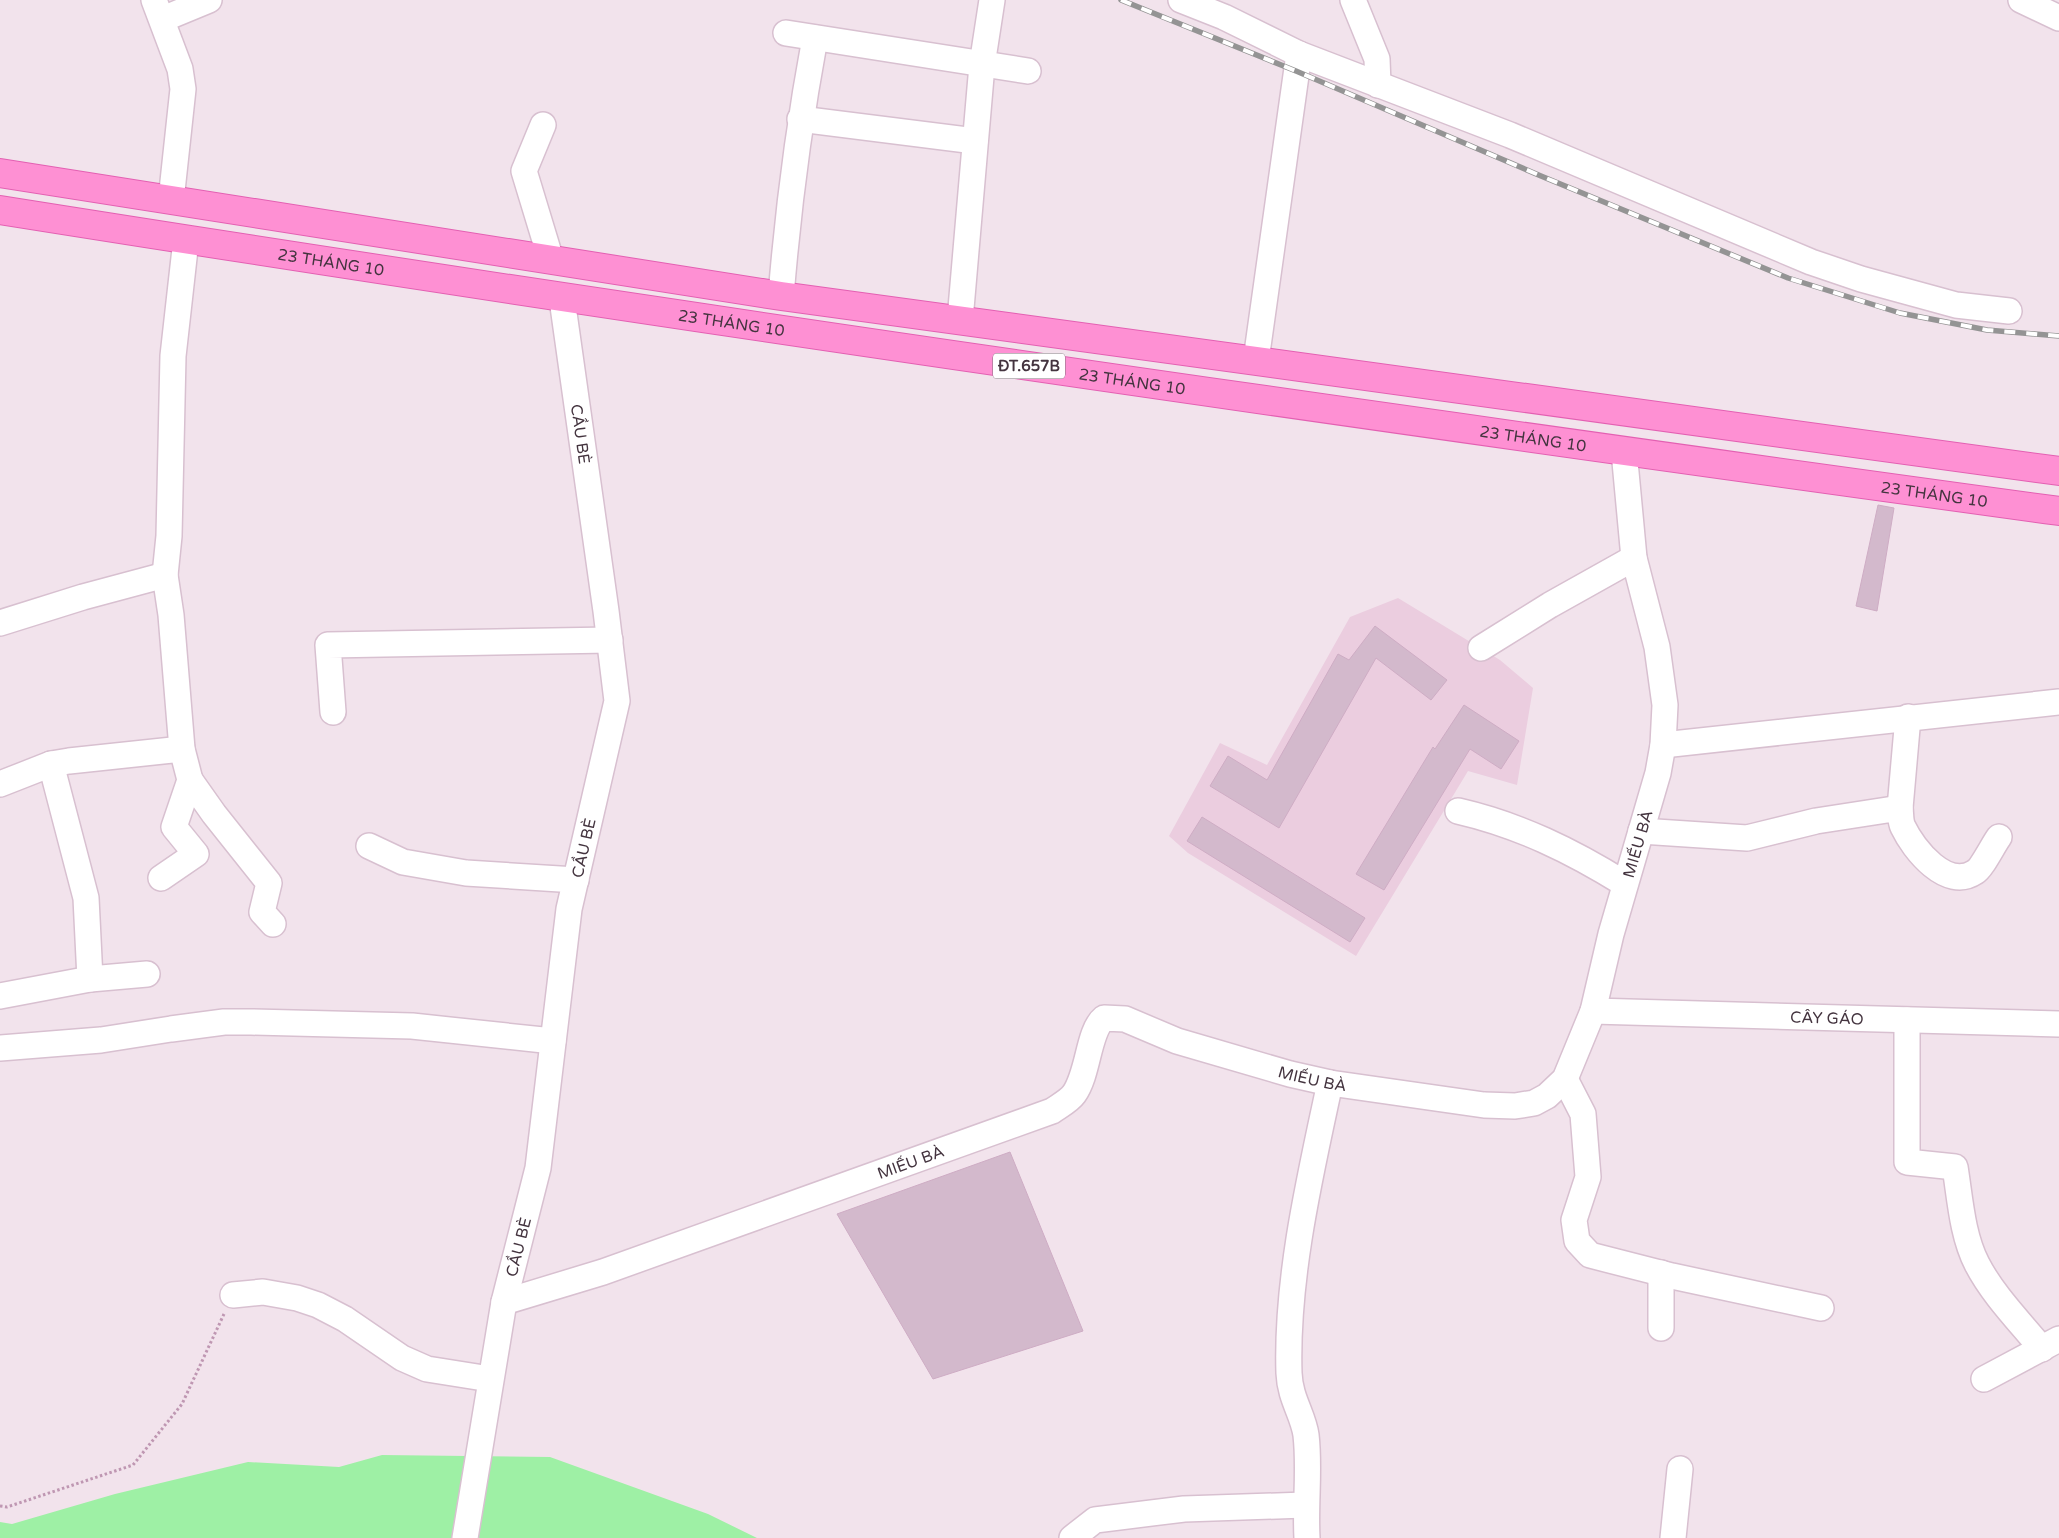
<svg xmlns="http://www.w3.org/2000/svg" width="2059" height="1538" font-family="'Varela Round',sans-serif">
<rect width="100%" height="100%" fill="#f2e3ec"/>
<path fill="#ebcddf" d="M1398,598L1500,660L1533,688L1517,785L1468,771L1356,956L1188,853L1169,836L1220,743L1267,765L1350,617Z"/>
<path fill="#9ef0a5" d="M382,1455L550,1457L708,1514L757,1538H0V1522L12,1524L115,1494L248,1462L339,1467Z"/>
<g fill="#d3b9cc" stroke="#ceacc4">
<path d="M1878,505L1894,508L1877,611L1856,606Z"/>
<path d="M1375,626L1447,680L1431,700L1376,658L1279,828L1210,786L1228,756L1267,780L1338,654L1349,660Z"/>
<path d="M1464,705L1519,741L1501,769L1470,749L1384,890L1356,874L1433,747L1435,749Z"/>
<path d="M1202,817L1365,918L1350,942L1187,841Z"/>
<path d="M1010,1152L1083,1331L933,1379L837,1214Z"/>
</g>
<g fill="none" stroke-linecap="round" stroke-linejoin="round">
<g stroke="#d8c0d0" stroke-width="28">
<g id="minor">
<path d="M154,0L180,69L183,89L171,200"/>
<path d="M1181,0L1224,17L1299,54L1510,135L1811,262L1861,279L1956,305L2009,311"/>
<path d="M1353,0L1377,59L1378,85"/>
<path d="M2021,0L2059,18"/>
<path d="M163,19L209,0"/>
<path d="M786,33L1028,71"/>
<path d="M800,119L975,141"/>
<path d="M543,125L524,171L551,260"/>
<path d="M781,296C788,209 799,124 815,38"/>
<path d="M960,320L982,65L992,0"/>
<path d="M1256,360L1299,54"/>
<path d="M0,623L83,597L165,575"/>
<path d="M1481,648L1550,605L1634,558"/>
<path d="M333,712L328,645L610,640"/>
<path d="M1663,745L2059,702"/>
<path d="M51,764L86,898L90,979"/>
<path d="M190,780L214,814L269,883L262,912L273,924"/>
<path d="M0,784L51,764L69,761L182,749"/>
<path d="M1900,808L1908,717"/>
<path d="M1458,811C1519,825 1572,851 1625,884"/>
<path d="M1641,831L1747,838L1816,821L1900,808C1901,814 1900,821 1903,827C1914,850 1947,891 1975,872C1982,868 1993,845 1999,837"/>
<path d="M369,846L403,862L466,873L576,880"/>
<path d="M161,878L196,854L174,827L190,780L182,749L171,615L165,575L169,536L173,356L186,240"/>
<path d="M0,996L90,979L147,974"/>
<path id="s1" d="M1593,1011L2059,1024"/>
<path d="M1907,1020V1162L1955,1167C1960,1198 1962,1235 1977,1264C1993,1295 2020,1322 2042,1349"/>
<path d="M0,1048L101,1040L171,1029L224,1022H251L412,1026L553,1041"/>
<path d="M1565,1079L1583,1114L1588,1177L1574,1220L1577,1241L1590,1255L1672,1276L1821,1308"/>
<path d="M233,1295L263,1292L297,1298L318,1305L345,1319L402,1358L427,1369L490,1379"/>
<path id="s2" d="M504,1302L603,1272L1052,1111C1059,1106 1069,1101 1074,1094C1089,1073 1088,1031 1104,1018L1125,1019L1177,1041L1290,1074L1330,1083L1484,1105L1515,1106L1534,1103L1547,1096L1565,1079L1593,1011L1611,934L1658,773L1663,745L1665,705L1657,647L1634,558L1624,451"/>
<path d="M1661,1328V1273"/>
<path d="M1984,1379L2059,1339"/>
<path id="s3" d="M465,1538L504,1302L538,1168L569,909L617,701L606,611L562,299"/>
<path d="M1072,1538L1095,1520L1184,1509L1305,1505"/>
<path d="M1307,1538C1305,1504 1310,1469 1306,1435C1303,1414 1290,1399 1289,1373C1286,1278 1310,1176 1330,1083"/>
<path d="M1673,1538L1680,1469"/>
</g>
</g>
<g stroke="#e360b2" stroke-width="30">
<g id="major">
<path d="M0,173L781,296L2059,471"/>
<path id="s4" d="M0,210C685,319 1372,417 2059,511"/>
</g>
</g>
<path stroke="#bf97b2" stroke-width="3" stroke-dasharray="2.5 2.5" stroke-linecap="butt" d="M0,1506L7,1507L133,1465L182,1404L224,1314"/>
<use href="#minor" stroke="#fff" stroke-width="25"/>
<use href="#major" stroke="#fe90d3" stroke-width="28"/>
<g stroke="#949494" stroke-width="5.5">
<path id="rail" d="M1121,0L1296,71L1541,176L1788,278L1900,313L1987,330L2059,336"/>
</g>
<use href="#rail" stroke="#fff" stroke-width="4" stroke-dasharray="11" stroke-linecap="butt"/>
</g>
<g text-anchor="middle" stroke-width="4" stroke-linejoin="round" paint-order="stroke">
<rect fill="#fff" stroke="#7c7179" stroke-width="1" x="993" y="353.5" width="72" height="25" rx="4"/>
<g font-size="15" font-weight="bold" fill="#44343f">
<text x="1029" y="371">ĐT.657B</text>
</g>
<g font-size="16" fill="#44343f" stroke="#fff">
<text dy="6" stroke="none"><textPath href="#s4" startOffset="335">23 THÁNG 10</textPath></text>
<text dy="6" stroke="none"><textPath href="#s4" startOffset="740">23 THÁNG 10</textPath></text>
<text dy="6" stroke="none"><textPath href="#s4" startOffset="1145">23 THÁNG 10</textPath></text>
<text transform="translate(581 434) rotate(82)" y="6">CẦU BÈ</text>
<text dy="6" stroke="none"><textPath href="#s4" startOffset="1550">23 THÁNG 10</textPath></text>
<text dy="6" stroke="none"><textPath href="#s4" startOffset="1955">23 THÁNG 10</textPath></text>
<text dy="6" stroke="none"><textPath href="#s2" startOffset="1419">MIẾU BÀ</textPath></text>
<text dy="6" stroke="none"><textPath href="#s3" startOffset="701">CẦU BÈ</textPath></text>
<text dy="6" stroke="none"><textPath href="#s1" startOffset="234">CÂY GÁO</textPath></text>
<text dy="6" stroke="none"><textPath href="#s2" startOffset="909">MIẾU BÀ</textPath></text>
<text dy="6" stroke="none"><textPath href="#s2" startOffset="430">MIẾU BÀ</textPath></text>
<text dy="6" stroke="none"><textPath href="#s3" startOffset="296">CẦU BÈ</textPath></text>
</g>
</g>
</svg>
